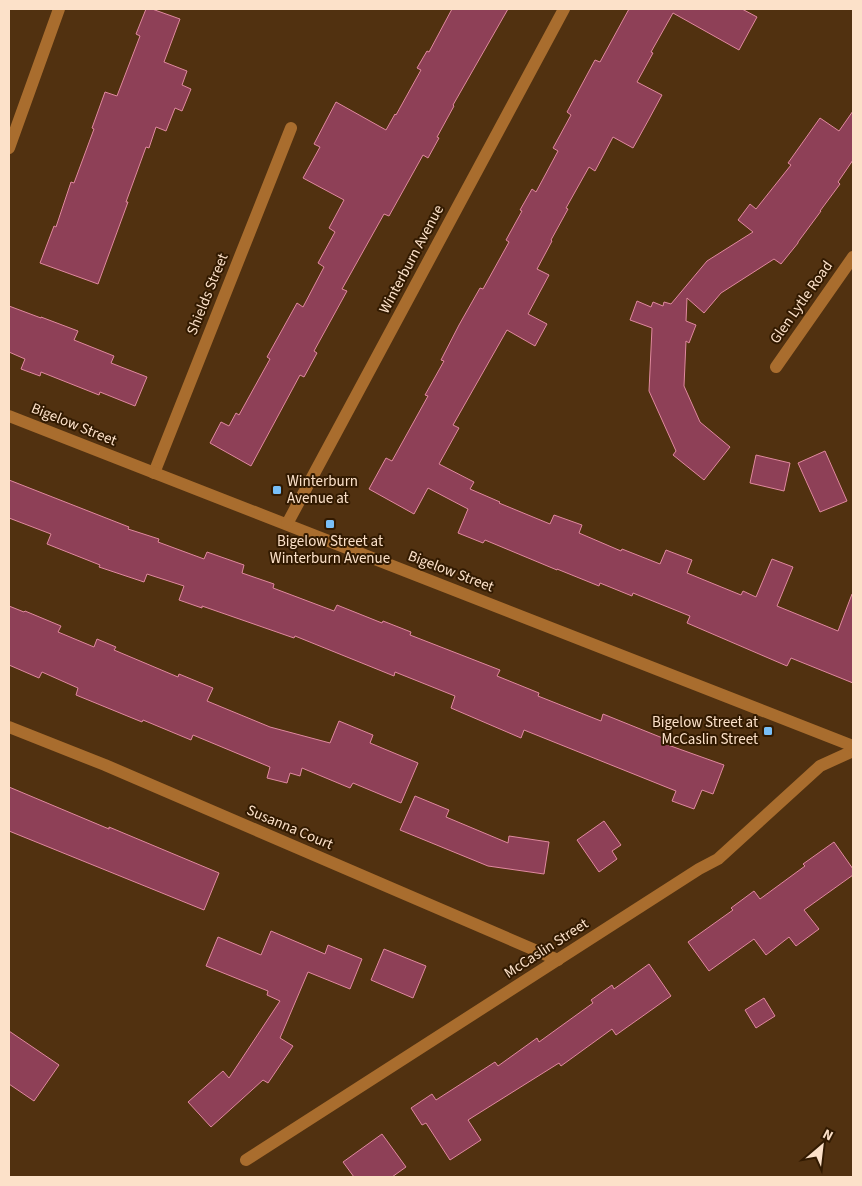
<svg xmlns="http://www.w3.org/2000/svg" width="862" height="1186" font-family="'Source Sans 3',sans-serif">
<rect width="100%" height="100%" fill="#513110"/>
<g fill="#8e4057" stroke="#e0899f">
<path d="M146,9H152L180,19L164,62L187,71L182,85L191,89L182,111L175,108L166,131L156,127L149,148L146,147L126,202H128L98,284L40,263L54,226L56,227L71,182L74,183L94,129L92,128L105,92L117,96L140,36L136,34Z"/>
<path d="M452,9H508L453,105L454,106L437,137L439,138L428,158L423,155L389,216L384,214L342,289L347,291L314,351L317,353L304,377L300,375L251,466L210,443L221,422L229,426L236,413L239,415L270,359L267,357L297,303L303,307L324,267L318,263L335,232L329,228L344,200L303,178L320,147L314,144L336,102L386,130L395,114L396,115L421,70L417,68L427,51L429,52Z"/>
<path d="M629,9H742L757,17L739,50L673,13L651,52L653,53L637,82L662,95L649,119L633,148L613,137L595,171L589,167L566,208L568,209L551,240L552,241L537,269L549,275L528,314L547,324L535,346L507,330L453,425L459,428L439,464L474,482L470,489L500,502L499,503L550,524L554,515L582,525L579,533L621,551L622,549L660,564L666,550L692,560L687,573L741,595L743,591L756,597L772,559L793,567L777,606L838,631L852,594L853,595V683L791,658L787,666L687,623L690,616L633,593L632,596L600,583L599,586L557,569V570L485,540L483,543L458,533L468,509L428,488L414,514L369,489L386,458L392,461L428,396L425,395L444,361L441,360L459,325L480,288L483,289L509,242L506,240L522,211L520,210L532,189L536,192L558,151L553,148L571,115L567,112L595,60L600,62Z"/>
<path d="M853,111V160L838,182L840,184L820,211H821L798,242V243L781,264L774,259L721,293L704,313L687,298L686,321L696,325L689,343L686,341L684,386L700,422L730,447L704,480L673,455L676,451L649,391L652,328L630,320L637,301L651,307L653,302L663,306L664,302L671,304L707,261L753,232L738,220L750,204L756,209L791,165L788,163L820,118L839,131Z"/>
<path d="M9,306L41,318V317L78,331L74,340L114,356L111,363L147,377L135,406L100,392L99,395L41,372L40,376L21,369L25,359L9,352Z"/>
<path d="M825,451L847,501L820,512L798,463Z"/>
<path d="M756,455L790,463L784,491L750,483Z"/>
<path d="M9,480L129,527L128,529L159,539L158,542L204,559L207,552L244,565L242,573L274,584L273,588L334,611L337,605L382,623L383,621L411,632L410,635L500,670L497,676L539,693L538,696L601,721L603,714L670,741L668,745L724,765L713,794L702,790L694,809L672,801L676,791L524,730L521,738L451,708L455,696L395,672L394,676L295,636L294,638L202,606V608L179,600L184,586L147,574L144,582L99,567L100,565L47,544L51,534L9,518Z"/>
<path d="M9,606L24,612L25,611L61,626L58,632L94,647L97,639L116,647L114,650L178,677L179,674L213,688L207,701L270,727L330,743L339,721L373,735L370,743L418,763L401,803L353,783L350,788L302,768L300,776L290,773L287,783L267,778L270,767L193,735L191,740L143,720L142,722L76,695L78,688L42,672L39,678L9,665Z"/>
<path d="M9,787L109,829V827L219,873L204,910L9,831Z"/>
<path d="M415,796L449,810L446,817L508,843L509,836L549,842L544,874L488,866L400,830Z"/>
<path d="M604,821L621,845L612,851L617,859L599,872L577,840Z"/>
<path d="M834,842L853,869V875L804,910L819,929L796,946L789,937L766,955L754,939L709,971L688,942L733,910L731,908L754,891L760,899L805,866L803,864Z"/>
<path d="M271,931L325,954L328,945L362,959L350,989L308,972L280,1038L293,1046L268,1083L263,1080L211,1127L188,1102L223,1071L229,1078L280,1001L267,995L268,991L206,966L218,937L261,955Z"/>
<path d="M384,949L426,966L413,998L371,980Z"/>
<path d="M649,964L671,996L616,1035L612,1029L561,1066L559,1063L468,1120L481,1140L450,1160L426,1123L422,1125L411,1108L432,1094L436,1100L495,1062L498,1066L537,1038L539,1042L593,1003L591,1000L612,985L614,989Z"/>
<path d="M764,998L775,1016L756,1028L745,1010Z"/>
<path d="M9,1031L59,1065L34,1101L9,1084Z"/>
<path d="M382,1134L406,1167L392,1177H354L343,1162Z"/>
</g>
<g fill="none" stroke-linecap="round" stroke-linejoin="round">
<g stroke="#a96d2e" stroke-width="12">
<path d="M9,148L59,9"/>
<path d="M776,367L853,257"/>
<path d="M154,473L291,128"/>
<path d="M9,727L105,765L558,960"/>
<path d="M246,1160L699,869L718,859L820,766L853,751"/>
</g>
<g stroke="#a96d2e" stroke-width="12">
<path d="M9,416L853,746"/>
<path d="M287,524L564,9"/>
</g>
</g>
<g fill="#78bff8" stroke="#321a01" stroke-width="2">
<rect x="272" y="485" width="10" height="10" rx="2.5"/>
<rect x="325" y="519" width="10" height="10" rx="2.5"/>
<rect x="763" y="726" width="10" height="10" rx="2.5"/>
</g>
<g text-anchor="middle" stroke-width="4" stroke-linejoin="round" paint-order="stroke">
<g font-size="15" fill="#fce1c9" stroke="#321a01">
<text transform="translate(411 259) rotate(-62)" y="5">Winterburn Avenue</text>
<text transform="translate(207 294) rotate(-68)" y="5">Shields Street</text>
<text transform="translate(801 302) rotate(-55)" y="5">Glen Lytle Road</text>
<text transform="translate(74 424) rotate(22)" y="5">Bigelow Street</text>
<text transform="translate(451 571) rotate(21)" y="5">Bigelow Street</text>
<text transform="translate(290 827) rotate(23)" y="5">Susanna Court</text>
<text transform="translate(546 948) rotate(-33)" y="5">McCaslin Street</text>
</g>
<g font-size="15" fill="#fce1c9" stroke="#321a01" text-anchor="start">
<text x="287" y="486">Winterburn<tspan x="287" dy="17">Avenue at</tspan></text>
<text x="330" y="546" text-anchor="middle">Bigelow Street at<tspan x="330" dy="17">Winterburn Avenue</tspan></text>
<text x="758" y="727" text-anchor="end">Bigelow Street at<tspan x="758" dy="17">McCaslin Street</tspan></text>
</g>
</g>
<rect width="862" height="1186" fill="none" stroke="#fce1c9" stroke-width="20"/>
<g transform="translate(822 1146) rotate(28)" stroke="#321a01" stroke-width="4" paint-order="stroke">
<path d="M0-4L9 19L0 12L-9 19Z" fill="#fce1c9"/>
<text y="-8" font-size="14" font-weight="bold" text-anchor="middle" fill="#fce1c9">N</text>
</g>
</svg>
